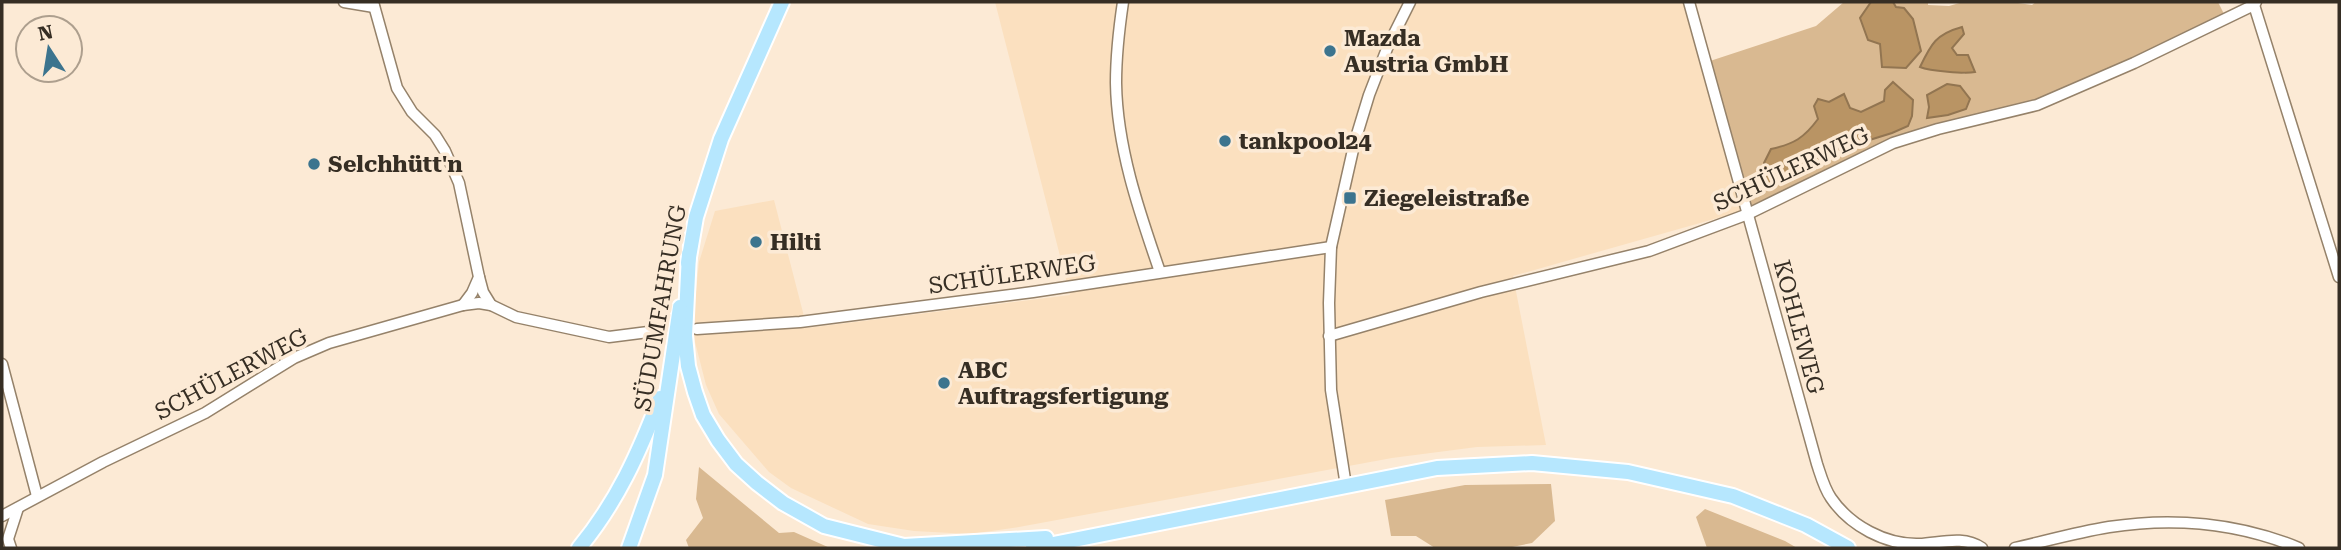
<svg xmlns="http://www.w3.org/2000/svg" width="2341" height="550" font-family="'Roboto Serif',serif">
<rect width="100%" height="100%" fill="#fcead5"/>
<path fill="#fbe0bf" d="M995,2H1687L1746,210L1513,276L1546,445L1477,447L1392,458L1019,527L970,534L914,531L868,524L791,488L769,472L719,414L706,385L695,342L693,321L699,262L715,211L774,200L807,328L1070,295Z"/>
<g fill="#d9b991" fill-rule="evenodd">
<path d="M1844,2H1871L1870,6L1880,44L1883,67L1906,68L1893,2H1928V5L1949,6L1963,2H2011L2032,5L2036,2H2218L2226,18L2037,105L1893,143L1748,214L1707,62L1816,26ZM1964,34L1952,48L1965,74L1954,71L1928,70ZM1904,93L1913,100L1892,133L1847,147L1828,160L1767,187L1764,163L1771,149C1794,144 1804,138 1818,119L1814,106L1829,102L1860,112Z"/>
<path d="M699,467L779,533L794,532L830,548H689L686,540L703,518L696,499Z"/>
<path d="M1551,484L1555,521L1532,543L1507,548H1435L1416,536H1391L1385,500L1465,485Z"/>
<path d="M1705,509L1785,541L1797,548H1707L1696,517Z"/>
</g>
<g fill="#b99464" stroke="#927551" stroke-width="2">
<path d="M1871,2H1893L1896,7L1904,8L1913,19L1921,51L1906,68L1882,67L1880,44L1868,40L1860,18Z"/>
<path d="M1962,27L1964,34L1952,48L1957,55H1968L1975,72C1965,74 1930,71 1920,67C1931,44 1936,34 1962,27Z"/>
<path d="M1893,82L1913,100L1912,116L1908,126L1892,133L1847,147L1828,160L1767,187L1764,163L1771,149C1794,144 1804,138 1818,119L1814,106L1818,99L1829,102L1844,94L1850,108L1861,112L1884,101L1885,90Z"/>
<path d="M1947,84L1960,86L1970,99L1966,109L1948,115L1927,118L1929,107L1927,95Z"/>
</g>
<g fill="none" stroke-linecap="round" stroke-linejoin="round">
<g stroke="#95826a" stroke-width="13">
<g id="minor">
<path d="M344,2L374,7"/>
<path d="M373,2L397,88L412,112L435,135L445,151L459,183L479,277L472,293L463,305"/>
<path d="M1123,2C1119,29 1116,55 1116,83C1117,148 1139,211 1160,272"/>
<path d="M1689,2L1817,464C1821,476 1824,488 1831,498C1850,526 1886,545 1919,544C1941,543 1963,535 1982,548"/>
<path d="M2254,5L2339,277"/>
<path d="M479,277L483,292L491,305"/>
<path d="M697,329L800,322L1033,292L1331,247"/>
<path d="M1329,336L1481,292L1649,251L1748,214L1893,143L1938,129L2037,105L2134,63L2254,5L2256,2"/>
<path d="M2,364L37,496"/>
<path d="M1346,486L1331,390L1329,303L1331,247L1355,141L1369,95L1388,46L1410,2"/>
<path d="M2,516L103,462L205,413L294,358L329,343L463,305L479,303L491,305L516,317L609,337L656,331"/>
<path d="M11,548L8,539L18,508"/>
<path d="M2015,548C2046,541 2078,532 2109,527C2173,517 2239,523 2299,548"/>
</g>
</g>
<g stroke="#fff" stroke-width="18">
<g id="primary">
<path d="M689,254L685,336L688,366L695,392L703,415L718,440L736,464L757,483L783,503L824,526L904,546L1046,538"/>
<path d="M688,263L696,217L721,139L782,2"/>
<path d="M579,548C617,502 639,453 660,398"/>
<path d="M629,548L655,475L680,307"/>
<path d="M1033,548L1437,468L1532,463L1628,472L1733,496L1806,525L1848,548"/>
</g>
</g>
<use href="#minor" stroke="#fff" stroke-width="10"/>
<use href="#primary" stroke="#b6e7fe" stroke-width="14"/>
</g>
<g fill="#3c748e" stroke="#fcead5" stroke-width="2.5">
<circle cx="1330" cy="51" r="7"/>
<circle cx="1225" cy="141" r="7"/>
<circle cx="314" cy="164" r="7"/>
<rect x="1343" y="191" width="14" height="14" rx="3.5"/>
<circle cx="756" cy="242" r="7"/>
<circle cx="944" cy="383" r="7"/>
</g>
<g text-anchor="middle" stroke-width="7" stroke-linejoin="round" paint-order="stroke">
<g font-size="23" font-weight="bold" fill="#362e24" stroke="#fcead5" text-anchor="start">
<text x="1344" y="46">Mazda<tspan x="1344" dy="26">Austria GmbH</tspan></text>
<text x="1239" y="149">tankpool24</text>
<text x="328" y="172">Selchhütt'n</text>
<text x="1364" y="206">Ziegeleistraße</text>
<text x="770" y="250">Hilti</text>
<text x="958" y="378">ABC<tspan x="958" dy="26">Auftragsfertigung</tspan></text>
</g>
<g font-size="23" fill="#362e24" stroke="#fcead5">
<text transform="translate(1791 169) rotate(-25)" y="8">SCHÜLERWEG</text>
<text transform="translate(1012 274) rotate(-8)" y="8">SCHÜLERWEG</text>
<text transform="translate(660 308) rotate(-80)" y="8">SÜDUMFAHRUNG</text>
<text transform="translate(1799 327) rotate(75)" y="8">KOHLEWEG</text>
<text transform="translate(231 374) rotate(-28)" y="8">SCHÜLERWEG</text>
</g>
</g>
<rect width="2341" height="550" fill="none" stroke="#362e24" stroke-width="7"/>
<g transform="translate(49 49) rotate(348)"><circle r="33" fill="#fcead5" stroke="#ad9f8e" stroke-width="2"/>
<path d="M0-5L12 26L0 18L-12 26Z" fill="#3c748e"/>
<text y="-10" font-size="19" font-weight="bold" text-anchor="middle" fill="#362e24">N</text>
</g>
</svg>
